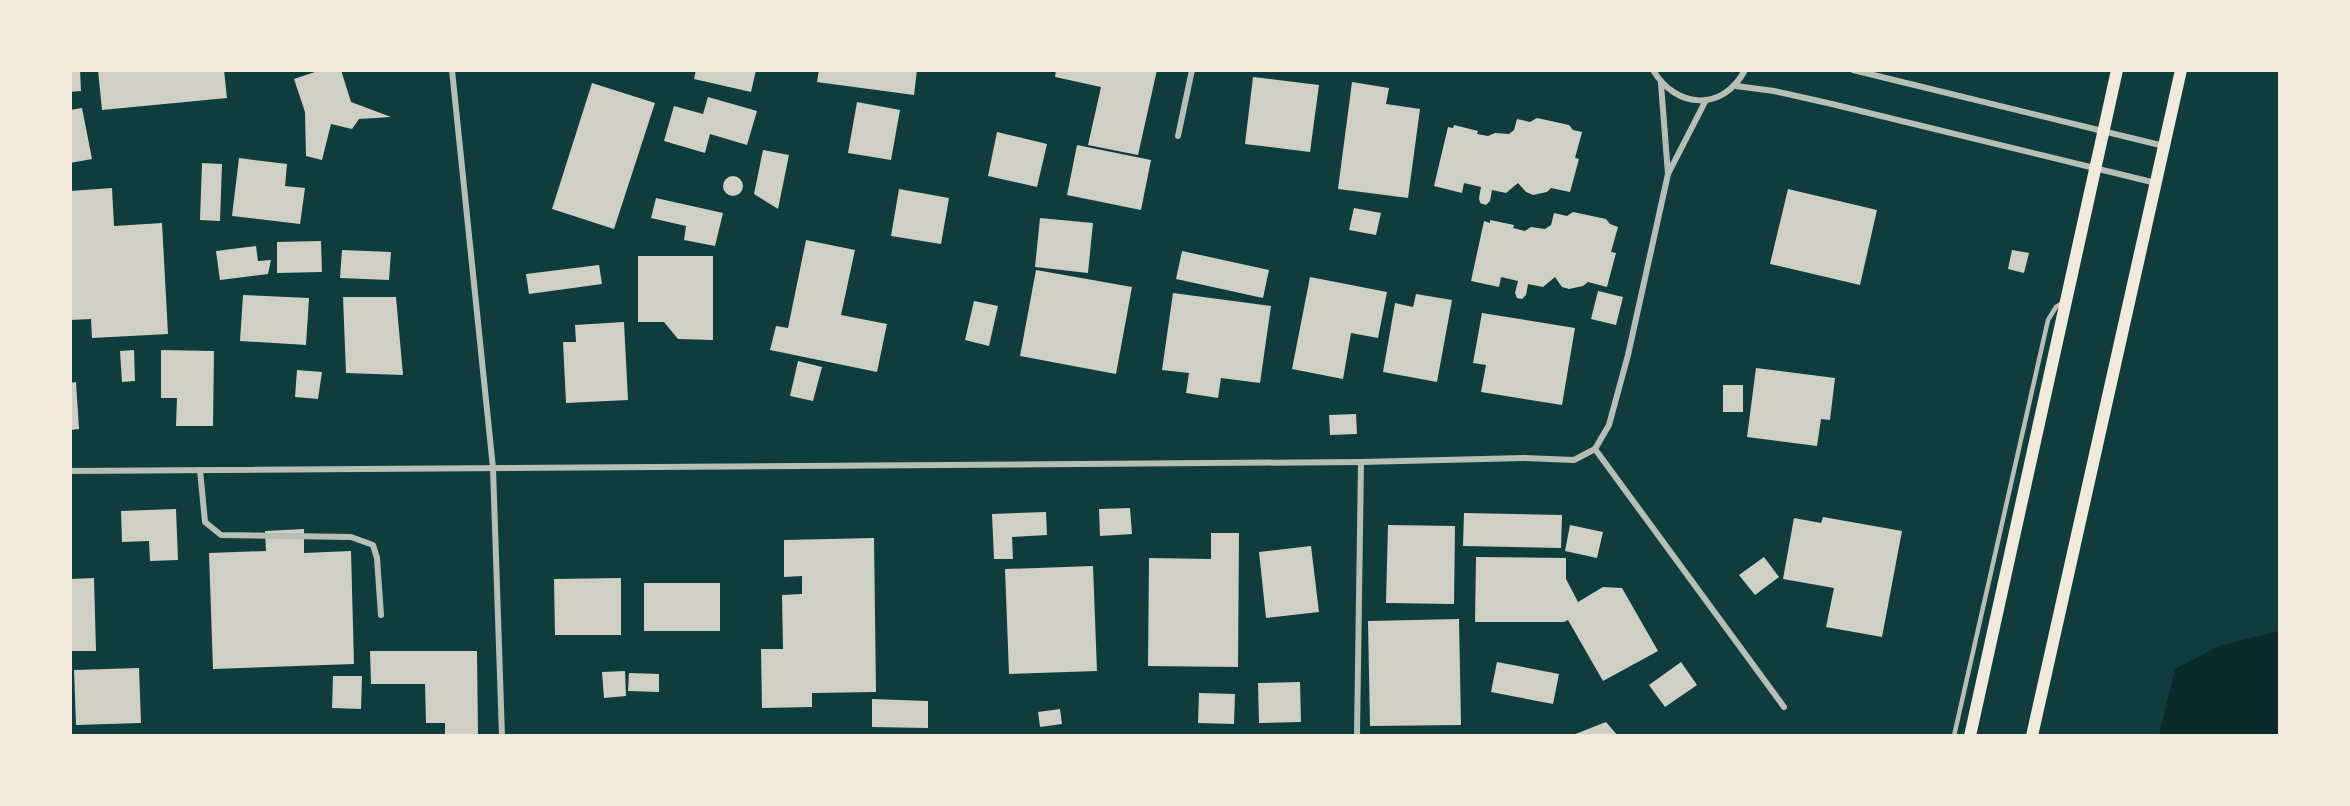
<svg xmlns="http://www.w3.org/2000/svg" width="2350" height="806" font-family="Helvetica,sans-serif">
<rect width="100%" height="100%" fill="#0f3d3e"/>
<path fill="#0a2a2b" d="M2279,631V735H2159L2175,669L2219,646Z"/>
<g fill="#cfcfc3">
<path d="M70,70H80L81,91L70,92Z"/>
<path d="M98,70H224L227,98L102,110Z"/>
<path d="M316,70H341L351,102L391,117L359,119L352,129L331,124L322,160L306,156L305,112L294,79L315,72Z"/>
<path d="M696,70H756L751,92L694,79Z"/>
<path d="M819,70H917L914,95L817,82Z"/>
<path d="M1056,70H1157L1138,155L1088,145L1101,87L1055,77Z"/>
<path d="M1253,77L1319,85L1310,152L1245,144Z"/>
<path d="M1352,82L1389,88L1386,104L1420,109L1408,198L1338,189Z"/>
<path d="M592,83L655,103L614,229L552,209Z"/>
<path d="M708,97L757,111L747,145L710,134L705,153L664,141L674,106L703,114Z"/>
<path d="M857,102L900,110L891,160L848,153Z"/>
<path d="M82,108L92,159L70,163V110Z"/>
<path d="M1537,118L1569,125L1573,130L1582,132L1575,158L1579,159L1570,192L1551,188L1547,192L1533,195L1526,192L1518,183L1506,193L1492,190L1490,201L1486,205L1480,203L1479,198L1481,187L1464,183L1462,193L1434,186L1448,127L1453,128L1454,125L1478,131L1477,134L1488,136L1495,133L1509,134L1514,130L1517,119L1530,122Z"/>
<path d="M997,132L1047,144L1037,187L988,176Z"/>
<path d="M1077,145L1151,160L1141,210L1067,195Z"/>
<path d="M763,150L789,155L778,209L754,194Z"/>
<path d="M239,158L287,164L285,186L305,188L300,224L232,216Z"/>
<path d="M202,163L222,164L220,221L200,220Z"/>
<circle cx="733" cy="186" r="10"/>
<path d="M112,188L114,226L162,223L168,334L92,338L91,319L70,320V191Z"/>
<path d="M899,189L949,198L941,244L891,236Z"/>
<path d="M1788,189L1877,210L1860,285L1770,264Z"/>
<path d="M656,198L723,213L715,246L684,240L686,226L651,218Z"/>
<path d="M1354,208L1381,213L1376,235L1349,230Z"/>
<path d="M1573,212L1606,219L1610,224L1618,227L1611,252L1616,253L1607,287L1588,282L1583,286L1569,289L1562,287L1555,277L1543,287L1528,284L1526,295L1522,299L1517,298L1515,293L1518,281L1501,277L1499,287L1471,281L1484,221L1490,223V220L1514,225L1513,228L1525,231L1531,227L1545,229L1551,225L1554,213L1567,216Z"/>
<path d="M1040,218L1093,223L1088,273L1035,267Z"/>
<path d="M806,240L855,250L841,315L887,324L877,372L770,350L776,326L788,328Z"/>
<path d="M321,241L322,272L277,273V242Z"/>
<path d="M256,246L258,261L271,260L268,274L220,280L216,251Z"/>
<path d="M342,250L391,252L389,280L340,278Z"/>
<path d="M2012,250L2029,253L2024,273L2008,269Z"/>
<path d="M1182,251L1269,270L1263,298L1176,279Z"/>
<path d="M638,256H713V340L678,339L664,322H638Z"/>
<path d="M599,265L602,284L529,294L526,274Z"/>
<path d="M1036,270L1132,287L1116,374L1020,356Z"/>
<path d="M1310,277L1387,292L1378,338L1351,333L1343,379L1292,369Z"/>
<path d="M1598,291L1623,297L1616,325L1591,319Z"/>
<path d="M1173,293L1271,306L1260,383L1221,378L1218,398L1186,393L1189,373L1162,370Z"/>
<path d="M1416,294L1452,300L1437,382L1383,372L1395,303L1413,307Z"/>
<path d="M243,295L309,298L306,345L240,341Z"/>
<path d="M343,297H396L403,375L346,373Z"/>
<path d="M974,301L998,306L989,346L965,340Z"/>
<path d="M1482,313L1575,328L1562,405L1481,392L1486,365L1473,363Z"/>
<path d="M624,322L628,400L566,403L563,342H576L575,325Z"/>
<path d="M134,350L135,381L122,382L120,351Z"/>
<path d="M161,350L214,351L213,426H176L177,398H161Z"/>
<path d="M798,361L822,367L813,401L790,396Z"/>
<path d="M1756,368L1835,378L1830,420L1821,419L1817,446L1747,437Z"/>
<path d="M297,370L322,372L318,399L295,397Z"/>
<path d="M76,382L79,429L70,430V383Z"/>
<rect x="1723" y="385" width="20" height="27"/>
<path d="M1356,414L1357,434L1330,435L1329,415Z"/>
<path d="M1130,508L1132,534L1100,536L1099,509Z"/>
<path d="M176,509L178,560L150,561L149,541L122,542L121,511Z"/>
<path d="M1046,512L1047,535L1012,537L1013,559H994L992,514Z"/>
<path d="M1464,513L1562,515L1561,548L1463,546Z"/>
<path d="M1823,517L1902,531L1882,637L1826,627L1834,588L1783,579L1794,518L1821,523Z"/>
<path d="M1388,525L1455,526L1454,604L1386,603Z"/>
<path d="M1570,525L1603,532L1597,558L1565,551Z"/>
<path d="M304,529V553L351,551L354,664L213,669L209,553L266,551L265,531Z"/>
<path d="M1211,533H1239L1238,667L1148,666L1149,558L1211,559Z"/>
<path d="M874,538L876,692L812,693V707L762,708L761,649H783L782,595L802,594V576L784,577V540Z"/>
<path d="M1311,546L1319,612L1266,618L1259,552Z"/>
<path d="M1476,557L1566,558V579L1578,602L1603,587L1622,588L1658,651L1603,681L1568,620L1564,622H1475Z"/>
<path d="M1764,557L1779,577L1755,595L1739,575Z"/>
<path d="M1093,566L1097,671L1009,674L1005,569Z"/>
<path d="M94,578L96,651H70V579Z"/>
<path d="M621,578V635H555L554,579Z"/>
<rect x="644" y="583" width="76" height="48"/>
<path d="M1459,619L1461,725L1370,726L1368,621Z"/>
<path d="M370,651H477L478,734H445V723H426L425,684H371Z"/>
<path d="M1497,662L1559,674L1553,704L1491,692Z"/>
<path d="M1681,662L1697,685L1665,707L1649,685Z"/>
<path d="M139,668L141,723L76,725L74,670Z"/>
<path d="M625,671L626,696L604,698L602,672Z"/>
<path d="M629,673L659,674V692L628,691Z"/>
<path d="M333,676H362L361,709L332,708Z"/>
<path d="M1300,682L1301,722L1259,723L1258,683Z"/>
<path d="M1199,693L1235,694L1234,724L1198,723Z"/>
<path d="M872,699L928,701V728L872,727Z"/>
<path d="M1060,709L1062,724L1040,727L1038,712Z"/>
<path d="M1606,722L1618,736H1573V735Z"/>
</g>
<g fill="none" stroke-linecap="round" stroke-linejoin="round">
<path stroke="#b8beb3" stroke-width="4.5" d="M1954,736L2048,320L2056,307L2064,302"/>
<g stroke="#b8beb3" stroke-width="6">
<path d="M452,70L493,468L502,736"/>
<path d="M1653,70C1676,109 1723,112 1745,70"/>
<path d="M1853,70L2164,146"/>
<path d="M1661,84L1668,174"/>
<path d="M1736,86L1774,91L1832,104L2156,183"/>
<path d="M1178,136L1192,70"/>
<path d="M1595,449L1784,707"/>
<path d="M200,470L205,522L221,535L351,537L373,545L377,558L381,615"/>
<path d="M70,471L1361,462L1524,458L1574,460L1595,449L1609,425L1628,355L1668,174L1706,100"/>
<path d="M1357,734L1361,462"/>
</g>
<g stroke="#f1e9da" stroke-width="12">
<path d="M1970,736L2117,70"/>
<path d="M2032,736L2181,70"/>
</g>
</g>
<rect width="2350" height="806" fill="none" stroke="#f1e9da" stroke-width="144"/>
</svg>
